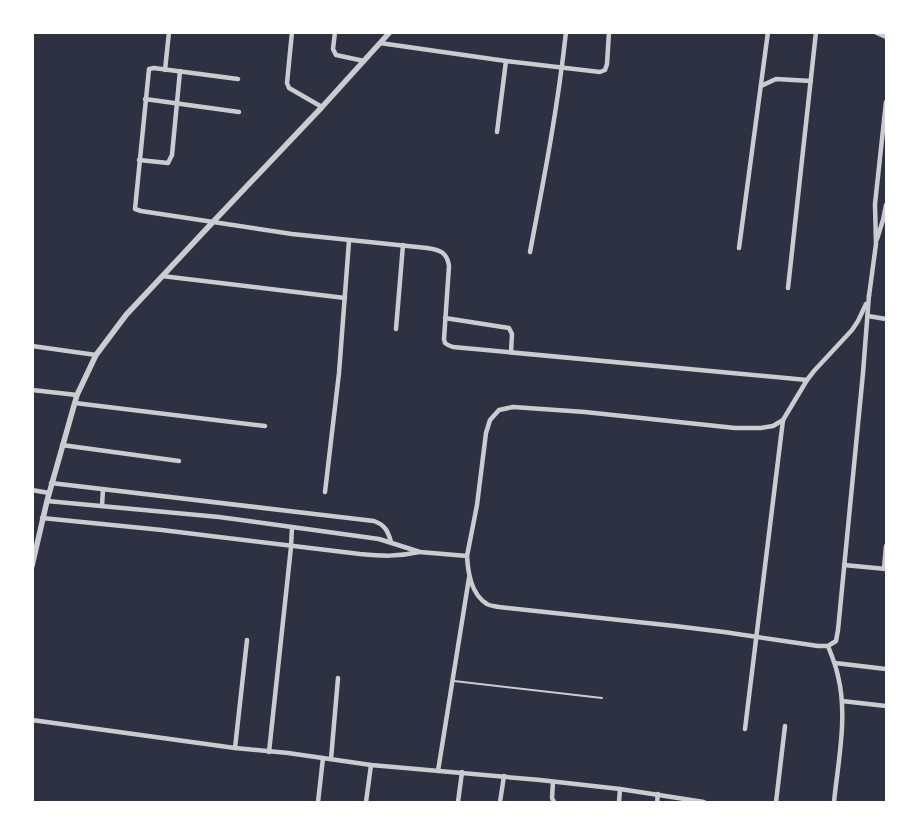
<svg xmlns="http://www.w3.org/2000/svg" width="919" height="835" font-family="Ubuntu,sans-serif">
<rect width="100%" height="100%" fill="#2d3142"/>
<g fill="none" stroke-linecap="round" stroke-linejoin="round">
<path stroke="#caccd0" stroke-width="2" d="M454,681L602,698"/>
<g stroke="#caccd0" stroke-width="4.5">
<path d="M292,32L287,83L289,88L322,107"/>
<path d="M335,32L333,49L336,55L364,61"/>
<path d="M875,32L886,37"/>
<path d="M380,43L506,61L600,72L605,70L607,64L609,32"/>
<path d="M165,70L169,32"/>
<path d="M238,79L154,68L149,69L135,209L141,211L292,234L427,248C440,250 447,252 449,266L444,339L445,343L448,345L453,347L807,380"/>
<path d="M761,86L776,79L811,81"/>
<path d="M145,99L239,112"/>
<path d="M497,132L506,61"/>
<path d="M139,160L168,163L172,155L180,71"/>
<path d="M877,239L883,220L886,205"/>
<path d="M739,248L768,32"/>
<path d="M530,252C544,179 558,106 566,32"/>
<path d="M162,276L345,298"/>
<path d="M788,288L816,32"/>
<path d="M869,296L876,244L875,204L886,102"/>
<path d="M868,316L886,319"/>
<path d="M445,318L509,328L512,334L511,352"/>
<path d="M396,329L403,245"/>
<path d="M32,346L96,355"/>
<path d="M32,390L77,395"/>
<path d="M75,403L265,426"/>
<path d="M62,445L179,461"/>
<path d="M51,483L374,521C385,525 388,531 391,542"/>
<path d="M32,490L49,493"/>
<path d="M325,492L339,373L349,241"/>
<path d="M47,501L219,517L292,527L379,539L420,552L467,556C468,573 471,594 487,604C490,606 495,606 499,607L675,626L724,632L818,646H828L836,641L838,630L863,373L869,295"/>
<path d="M102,506L103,489"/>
<path d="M42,518L162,530L360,554C382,556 397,557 419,552"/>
<path d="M467,556L477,505L486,433L490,420L499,410L513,407L585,412L735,428H761L773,426L783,420L807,380L814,371L852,330L858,321L866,304"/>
<path d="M844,565L886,569"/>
<path d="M884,569L886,546"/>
<path d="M828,646C832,656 836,666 838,676C848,716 838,762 834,802"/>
<path d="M835,663L886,669"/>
<path d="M842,701L886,706"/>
<path d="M32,720L235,748L288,753L371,765L540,780L620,789L704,802"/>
<path d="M745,729L783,420"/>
<path d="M235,748L247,640"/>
<path d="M269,752L291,547L292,527"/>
<path d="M331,759L338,678"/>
<path d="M438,771L469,578"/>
<path d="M553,782L552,798L554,802"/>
<path d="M318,802L323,758"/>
<path d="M366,802L371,765"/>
<path d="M458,802L462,772"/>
<path d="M500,802L504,776"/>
<path d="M619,802L620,789"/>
<path d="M657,802L658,794"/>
<path d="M776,802L785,726"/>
</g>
<path stroke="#caccd0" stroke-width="5.5" d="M32,566L47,501L77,395L96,355L126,315L212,223L322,107L390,32"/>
</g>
<rect width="919" height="835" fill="none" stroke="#ffffff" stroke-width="68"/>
</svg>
